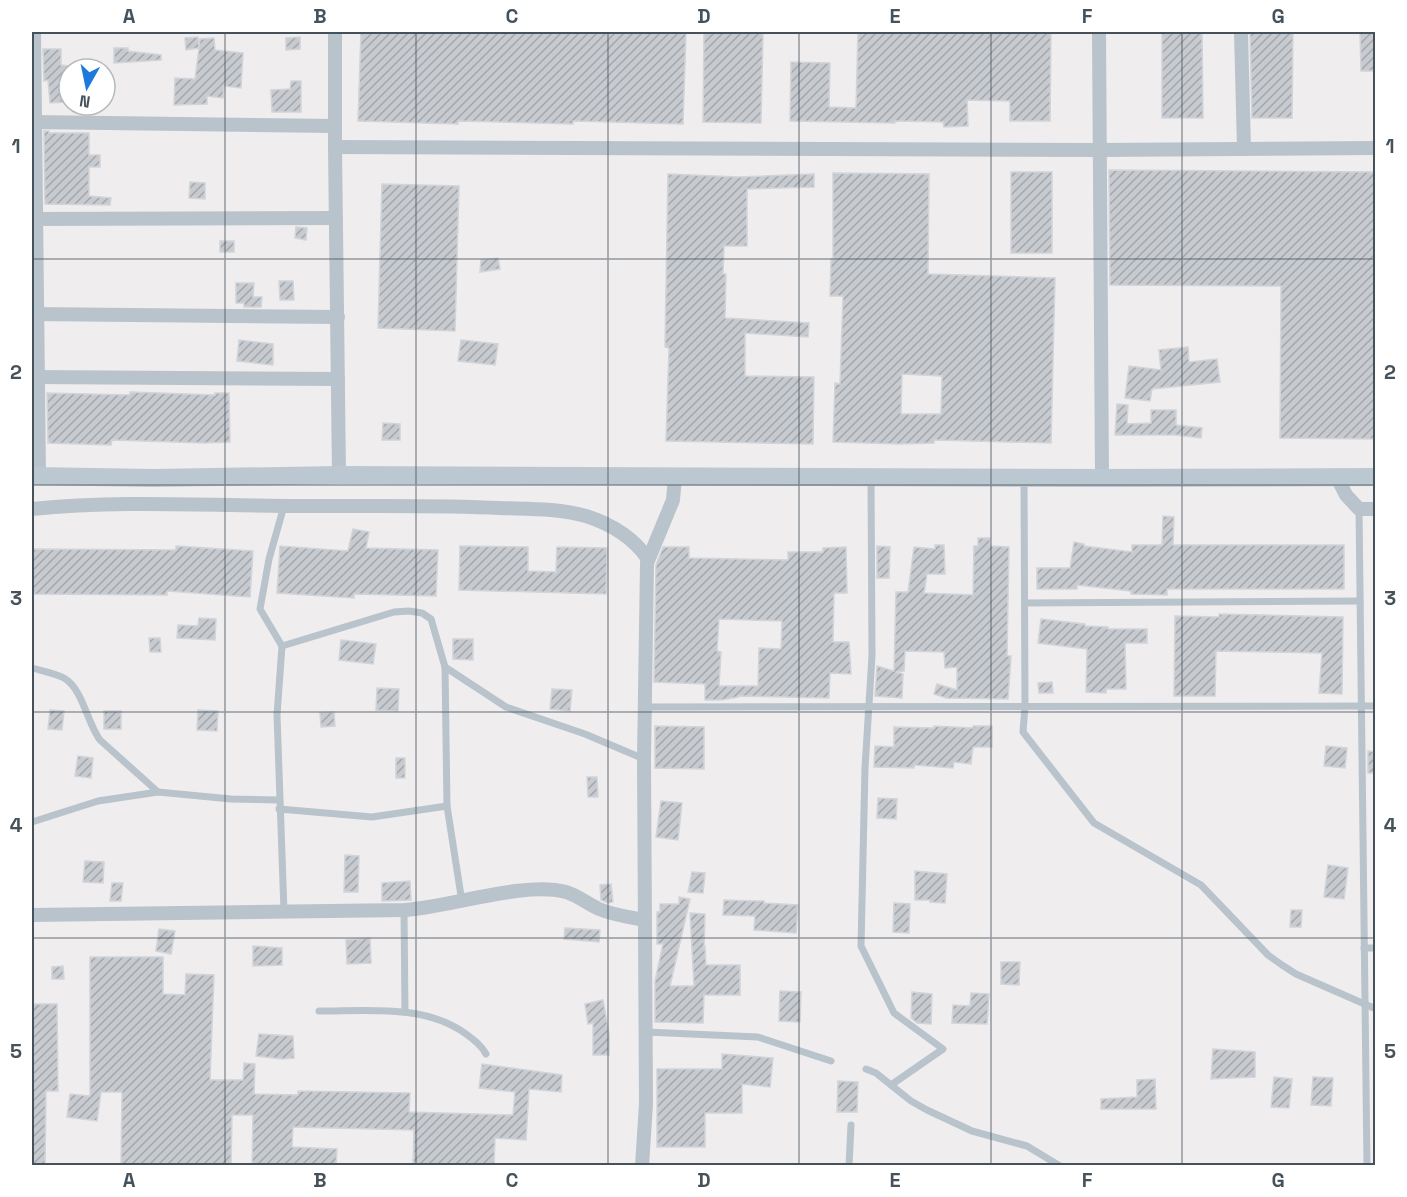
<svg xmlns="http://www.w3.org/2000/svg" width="1407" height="1197" font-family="'Space Grotesk',sans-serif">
<defs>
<pattern id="building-hatch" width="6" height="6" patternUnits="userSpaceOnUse" patternTransform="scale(1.5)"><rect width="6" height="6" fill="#c7cbd0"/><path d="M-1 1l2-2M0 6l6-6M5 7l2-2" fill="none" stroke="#a3a7ac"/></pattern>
</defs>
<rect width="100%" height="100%" fill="#f0edee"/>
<g fill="url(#building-hatch)" stroke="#d1d4d9" stroke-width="1.5" fill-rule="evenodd">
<path d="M361,32H686L683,124L573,121V124L458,121V124L358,121Z"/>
<path d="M704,32H763L761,123L703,122Z"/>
<path d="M858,32H1051L1050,121H1010V101L967,100L968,126L944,127L943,122L894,121L895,123L790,121L791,62L830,63L829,107L856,108Z"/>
<path d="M1162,32H1202L1203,118H1162Z"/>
<path d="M1250,32H1293L1292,118H1252Z"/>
<path d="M1360,32H1376V71H1361Z"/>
<path d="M198,37L199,47L200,39L214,38L215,50L243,53L241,88L224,86L223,98L207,96V104L174,105L175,78L195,79L199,48L186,50L185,38Z"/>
<path d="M300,37V49L286,50V38Z"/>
<path d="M114,48H128V51L161,55V60L114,63Z"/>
<path d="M43,49H61V65L69,66V80H63L65,102L50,103L48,80L44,81Z"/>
<path d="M291,81H301V112H272L271,90L290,89Z"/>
<path d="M44,131H49V133H89V155H100V167H89V196L111,198L110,205L45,204Z"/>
<path d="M1109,170L1376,172V439L1280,438L1281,286L1110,285Z"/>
<rect x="1011" y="172" width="41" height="81"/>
<path d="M833,173L929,174L928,274L1055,278L1051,443L934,440V443L900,444L833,442L835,383L840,384L843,296H830L831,259H833ZM902,374L942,376L941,414H901Z"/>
<path d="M668,174L739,177L814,174V187L747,189V246H724L723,274H726L725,318L809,323L808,337L745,333V376L814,377L813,444L666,441L669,348L665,347Z"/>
<path d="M190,182L205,183V199L189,198Z"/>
<path d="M382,184L459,186L455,331L378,328Z"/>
<path d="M296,227L307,228L306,240L295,238Z"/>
<rect x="220" y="241" width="14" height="11"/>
<path d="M498,258L500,269L480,272L481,260Z"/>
<path d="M279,281H293L294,300H280Z"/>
<path d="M236,283H254L253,297H262L261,307H244V303H236Z"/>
<path d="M239,340L273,344V365L237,361Z"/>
<path d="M461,340L498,344L495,365L458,361Z"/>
<path d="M1188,347L1189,362L1217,359L1220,382L1152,389L1150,401L1125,398L1129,366L1161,370L1159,350Z"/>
<path d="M130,392L215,395V393H229L230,442L204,443L112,440L111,445L48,443L47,393L130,395Z"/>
<path d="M1117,404L1128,405L1127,424L1151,423V410H1176V425L1202,428L1201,438L1176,435H1115Z"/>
<path d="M383,423L400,424V440H382Z"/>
<path d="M1163,516L1174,517L1173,545H1344V589H1167V595L1131,594V591L1077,585V589H1037V568H1070L1074,542L1084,544V546L1132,552V545H1162Z"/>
<path d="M353,529L369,532L366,548L438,550L436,596L354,594V598L277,593L280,546L348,551Z"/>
<path d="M978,538H990V546L1009,547L1007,656H1011L1008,699L946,698L934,694L937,684L957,690V667L945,668L944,652L905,651L904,671L896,672L903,674L902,698L875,696L877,666L894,671L896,592H908L914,547L935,549V545H944L945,574H927L924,593L973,595L974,546H978Z"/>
<path d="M176,546L253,551L250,597L167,591V595L32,594V549L176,550Z"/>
<path d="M460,546L528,547V571L556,572L557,547L607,548L606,594L459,590Z"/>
<path d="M877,546L890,547L889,578H877Z"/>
<path d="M663,547H689V558L788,560V552H823V548L846,547L847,593H834L833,642H849L851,674L830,673L829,698L738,696V697L721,700H705V684L654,682L656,565ZM719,619L782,621L781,649L759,648L758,686H719L721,652L717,651Z"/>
<path d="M1219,614L1343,617L1342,694L1319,693L1322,653L1216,651L1215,696H1174L1175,616L1219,617Z"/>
<path d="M199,618L216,619L215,640L177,638L178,625L198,626Z"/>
<path d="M1041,619L1085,624V626L1108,627V629H1147V643H1125L1126,689H1106V693L1086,692L1087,649L1038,643Z"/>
<path d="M149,638H160L161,652H150Z"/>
<path d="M453,639H473V660L453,659Z"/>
<path d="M341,640L376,644L373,664L339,660Z"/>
<path d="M1052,682L1053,693H1039L1038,683Z"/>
<path d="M377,688L399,689L398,711L376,710Z"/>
<path d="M552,689L572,690L570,711L550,709Z"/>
<path d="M50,710L64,711L62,730L48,729Z"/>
<path d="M198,710L218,711L217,731L197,730Z"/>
<rect x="104" y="711" width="17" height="18"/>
<path d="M334,712L335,726L321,727L320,713Z"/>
<path d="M655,726L704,727V769L655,768Z"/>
<path d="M934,726L973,728V726H992V747H973L971,764L954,762L953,768L914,765V768L874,767L875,746L894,747V727L934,728Z"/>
<path d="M1326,746L1347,748L1345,768L1324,766Z"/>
<path d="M1368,751L1376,752V773H1368Z"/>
<path d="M78,756L93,758L91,778L75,776Z"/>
<rect x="396" y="758" width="9" height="20"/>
<path d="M587,777H597L598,797H588Z"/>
<path d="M878,798L897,799L896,819L877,818Z"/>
<path d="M661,801L682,803L678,840L656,837Z"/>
<path d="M345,855L359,856L358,892H344Z"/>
<path d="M85,861L104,862L103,883L83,882Z"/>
<path d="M1328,865L1348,868L1344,899L1324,897Z"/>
<path d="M915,871L947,874L945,903L930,902V900H915Z"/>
<path d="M692,872L705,873L703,893L688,892Z"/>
<path d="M410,881L411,900L382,901V883Z"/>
<path d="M112,883H123L121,901H110Z"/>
<path d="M611,884L613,902L608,903L601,900L600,885Z"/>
<path d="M679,897L690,899L670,986H694L690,913L705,914L704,948L705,947L706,965H740V995H704L703,1023L655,1022V981L663,944H657V912H660V904H679Z"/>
<path d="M724,900L754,901H764V903L798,905L796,933L754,930L755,916L723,915Z"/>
<path d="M894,903L910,904L909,933L893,932Z"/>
<path d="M1291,910H1302L1301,927H1290Z"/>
<path d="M565,928L600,930L599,942L564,939Z"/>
<path d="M159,929L175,931L171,954L156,951Z"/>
<path d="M370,938L371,963L347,964L346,940Z"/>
<path d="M253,946L282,948V965L253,966Z"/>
<path d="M90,957H163V994L185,995L186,974L214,975L210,1080H243L244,1063L255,1064L254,1094L298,1095V1091L410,1093L409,1112L513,1115L515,1092L479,1088L482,1064L562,1075L561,1092L529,1089L526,1140L495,1138L494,1166H413L414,1130L293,1127L292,1147L337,1149L336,1166H252L253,1115H232L231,1166H121L122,1092H101L97,1121L67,1117L70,1094L90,1096Z"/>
<path d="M1001,962H1020L1019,985L1001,984Z"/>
<path d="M63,966L64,979H52V967Z"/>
<path d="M780,991L801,992L800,1022L779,1021Z"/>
<path d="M912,992L932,994L931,1024L917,1023L911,1018Z"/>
<path d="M971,993L989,994L987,1024L952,1023L953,1005L970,1006Z"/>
<path d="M603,1000L609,1034V1055H593V1023L588,1024L585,1004Z"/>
<path d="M32,1004H57L58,1091H46L45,1166H32Z"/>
<path d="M259,1034L293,1036L294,1058L282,1059L256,1056Z"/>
<path d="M1213,1049L1255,1052V1077L1211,1079Z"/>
<path d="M722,1054L773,1058L770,1087L742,1084V1113H705V1147H657V1069H722Z"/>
<path d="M1274,1077L1292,1079L1289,1108L1271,1107Z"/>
<path d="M1313,1077L1333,1078L1331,1106L1311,1105Z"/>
<path d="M1155,1079L1156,1109H1101V1099L1137,1097V1080Z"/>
<path d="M838,1081L858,1082L857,1112H837Z"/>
</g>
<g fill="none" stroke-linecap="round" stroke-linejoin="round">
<g stroke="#b9c3cb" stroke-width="7">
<path d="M871,478L872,656L865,768L861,946L894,1013L943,1049L891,1085"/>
<path d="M1024,478L1025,706L1023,732L1094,823L1201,885L1268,955L1282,965L1296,974L1376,1009"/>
<path d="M1359,509L1367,1166"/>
<path d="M1025,603L1360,601"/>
<path d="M282,646L394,612L409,611L422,613L431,619L445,667L447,806L462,902"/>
<path d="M445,667L506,707L585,734L644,759"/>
<path d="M32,668C42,671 55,673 64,678C83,689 87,723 100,740L158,792"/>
<path d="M644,707L1376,706"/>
<path d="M279,809L372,817L447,806"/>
<path d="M32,822L98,801L158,792L231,799L278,800"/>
<path d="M404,910L405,1012"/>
<path d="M284,911L277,715L282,646L260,609L269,559L284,506"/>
<path d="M1364,948H1376"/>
<path d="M319,1011C368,1011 425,1004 466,1034C474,1040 481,1045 486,1054"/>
<path d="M646,1032L758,1037L831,1061"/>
<path d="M866,1069L876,1073L911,1101L927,1110L972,1131L1027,1146L1060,1166"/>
<path d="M849,1166L851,1125"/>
</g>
<g stroke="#b9c3cb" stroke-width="14">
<path d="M34,32L39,476"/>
<path d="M335,32V147L339,475"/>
<path d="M1099,32L1102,478"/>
<path d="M1241,32L1244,149"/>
<path d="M32,122L335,126"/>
<path d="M335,147L1099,150L1376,148"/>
<path d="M32,219L336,218"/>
<path d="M32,314L338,317"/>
<path d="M32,377L338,379"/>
<path d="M1337,477L1346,495L1359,509H1376"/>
<path d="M32,509C129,499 229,507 327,506C385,506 442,505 500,508C528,509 558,508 586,516C611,524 633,537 648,559"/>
<path d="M32,915L404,910C450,907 524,881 566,892C577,895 588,904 599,909C613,915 629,917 644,920"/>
<path d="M642,1166L646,1104L644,759L647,563L673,500L675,477"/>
</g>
<path stroke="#bbc7d1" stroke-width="18" d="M32,476L154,478L339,475L1102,478L1376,477"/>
</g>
<path fill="none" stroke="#46525b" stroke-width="1.5" stroke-opacity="0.55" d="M225,32V1166M416,32V1166M608,32V1166M799,32V1166M991,32V1166M1182,32V1166M32,259H1376M32,485H1376M32,712H1376M32,938H1376"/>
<rect width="1407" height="1197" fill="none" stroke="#ffffff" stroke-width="66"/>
<g transform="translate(87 87) rotate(189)"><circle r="28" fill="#ffffff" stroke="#b5babd" stroke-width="1.5"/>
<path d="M0-4.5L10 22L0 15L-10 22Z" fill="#1b7adc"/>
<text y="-9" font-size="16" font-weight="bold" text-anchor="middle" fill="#46525b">N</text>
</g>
<rect x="33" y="33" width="1341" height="1131" fill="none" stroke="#46525b" stroke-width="2"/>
<g font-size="20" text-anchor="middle" font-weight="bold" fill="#46525b">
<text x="129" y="23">A</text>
<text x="320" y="23">B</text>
<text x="512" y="23">C</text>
<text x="704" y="23">D</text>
<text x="895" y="23">E</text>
<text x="1087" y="23">F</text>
<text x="1278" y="23">G</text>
<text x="16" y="153">1</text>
<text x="1390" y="153">1</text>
<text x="16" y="379">2</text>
<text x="1390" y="379">2</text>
<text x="16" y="605">3</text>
<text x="1390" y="605">3</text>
<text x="16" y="832">4</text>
<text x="1390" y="832">4</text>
<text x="16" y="1058">5</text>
<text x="1390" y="1058">5</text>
<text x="129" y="1187">A</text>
<text x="320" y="1187">B</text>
<text x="512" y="1187">C</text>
<text x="704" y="1187">D</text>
<text x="895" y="1187">E</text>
<text x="1087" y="1187">F</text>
<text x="1278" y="1187">G</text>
</g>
</svg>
